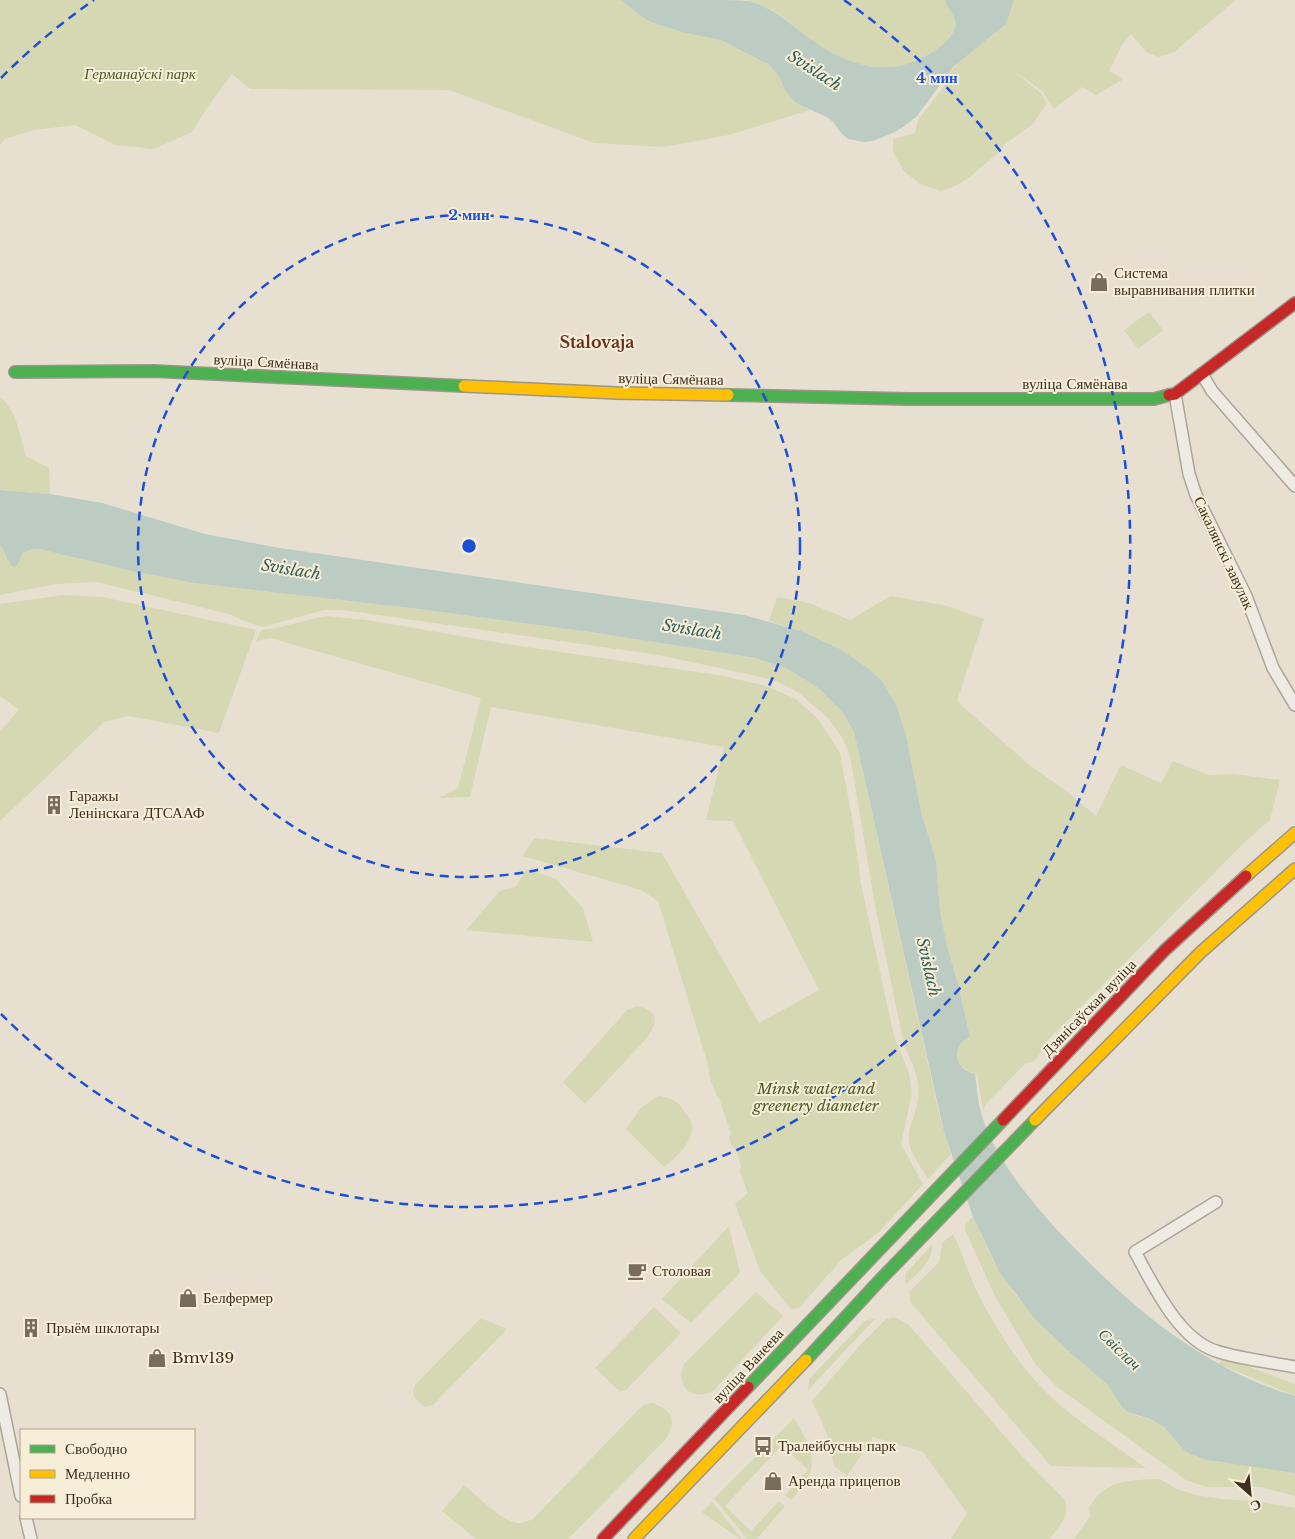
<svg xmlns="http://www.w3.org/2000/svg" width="1295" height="1539" font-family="'Libre Baskerville',serif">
<rect width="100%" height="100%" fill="#e7e0d1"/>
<g fill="#d6d7b3">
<path d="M0,0H620C631,8 642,18 655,23C676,33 700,32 722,40C737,46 752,55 766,63C785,75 790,101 810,110L729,135L663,147L594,143L449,90L250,89L232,74L209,105L192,132L154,149L115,145L75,125L34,130L5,139L0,145Z"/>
<path d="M747,0H945C946,8 953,12 955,20C959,35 937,50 926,57C889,78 844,65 811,40C800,32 790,21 778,14C769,8 758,4 747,0Z"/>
<path d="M1014,0H1236L1174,52L1159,57L1146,52L1131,34L1122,45L1109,71L1124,79L1096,95L1082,87L1054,109L1042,91L1011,69L1041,93L1047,103L1033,124L1004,145L996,155L980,168L970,177L955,186L941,191L920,184L904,171L893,152V139L915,133L918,120L951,77L948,74L959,62L1006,24Z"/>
<path d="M1149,312L1163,330L1138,349L1124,330Z"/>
<path d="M0,397C17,410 20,437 26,456L49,468L50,494L0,490Z"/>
<path d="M0,545L5,551L10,564H18C22,552 26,549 39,549L136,572L194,583L419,609L597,633L755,658L786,668L817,687L842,711L854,732L940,1118L951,1154L928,1179C922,1168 911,1155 909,1142C907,1129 915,1117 917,1104C922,1083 913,1064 904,1045L875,905L850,756L843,739L828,718L799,693L774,680L659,655L343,610H324L263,627L249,623L229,614L97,582L56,584L0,595Z"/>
<path d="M63,595L102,597L256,630L219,733L129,716L104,722L0,821V731L19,710L0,696V604Z"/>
<path d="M890,596L944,605L984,619L957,701L1028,764L1064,789L1096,816L1121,765L1161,783L1173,761L1209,775L1234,774L1280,780L1270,820L1244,843L1041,1047V1053C1036,1058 1034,1063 1026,1063L986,1104L983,1110L977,1074C954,1069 950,1048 970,1035L958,984L947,946L940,911L936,860L921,812L906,735L896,704L882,681L840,649L801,631L769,621L777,597L809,603L850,620Z"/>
<path d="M327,616L367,620L507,644L724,676L766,686L796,699L818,719L840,753L853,823L861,884L894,1036L909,1073L912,1093L901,1144L923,1184L879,1232L841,1260L799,1308L791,1309L760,1271L735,1204L748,1193L740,1172L741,1166L737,1151L732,1146L729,1137L731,1134L719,1098L717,1096L710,1079L708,1065L658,901L641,890L523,856L534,838L662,853L759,1023L819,990L733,821L706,820L724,747L491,707L470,797L439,798L458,788L481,698L270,638L256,641L261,630C284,628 305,619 327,616Z"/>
<path d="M527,869L556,879L583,908L593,942L466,930L500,891L515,887Z"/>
<path d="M638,1006C661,1012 657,1023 646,1039L585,1104L563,1082L627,1010Z"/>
<path d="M658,1096C670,1098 678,1100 684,1111C686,1114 690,1118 691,1121C697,1140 676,1157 664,1167L626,1129L641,1108Z"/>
<path d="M973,1217L993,1260L1014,1293L1050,1334L1107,1384L1123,1408L1135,1415L1157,1422L1163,1426L1183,1449L1197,1457L1218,1462L1266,1467L1295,1473V1496L1261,1487H1206L1186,1480L1057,1387L1036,1365L995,1296L965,1230L966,1223Z"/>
<path d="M729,1226L740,1273L691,1323L662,1299Z"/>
<path d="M953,1234C962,1251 967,1270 975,1287C991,1321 1016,1362 1043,1389C1072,1419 1112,1443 1146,1468L1051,1466L910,1302L909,1292L939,1262L942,1243Z"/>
<path d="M932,1245C934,1261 916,1274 906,1285L905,1274Z"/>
<path d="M756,1292L783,1316L713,1391C692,1402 675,1386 684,1364Z"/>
<path d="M654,1307L681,1333L626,1390L621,1391L616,1388L595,1368Z"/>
<path d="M894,1317L909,1325L1021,1455L1064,1499C1072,1516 1059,1525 1050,1539H951L967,1513L923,1452L873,1437L847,1476L834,1466L828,1436L812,1401L861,1344L886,1319Z"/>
<path d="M481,1318L507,1329L433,1405L425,1407C416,1400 410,1396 415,1385Z"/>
<path d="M876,1318L808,1390L809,1379L865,1321Z"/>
<path d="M1223,1357L1295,1384V1396L1219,1364Z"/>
<path d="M652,1403C673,1410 678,1421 665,1440L568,1539H476L442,1511L464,1485C477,1495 504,1525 521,1523C525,1523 529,1520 533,1519L638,1410L644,1405Z"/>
<path d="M794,1418C815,1454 822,1468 791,1500L785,1495L808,1470L782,1445L725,1506L751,1531L779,1501L785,1506L757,1539H747L714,1498Z"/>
<path d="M1160,1479L1177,1489L1196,1495L1222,1499L1253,1501L1295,1508V1539H1074L1091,1515L1089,1508C1104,1479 1130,1480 1160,1479Z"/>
<path d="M712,1502L742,1539H740L702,1512Z"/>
</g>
<g fill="#bcccc2">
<path d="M620,0C650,0 681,0 711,0C723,0 738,0 749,1C778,10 789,24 813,41C846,65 889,78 926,56C937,50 959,35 955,20C953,12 946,8 945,0H1014L1006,24L953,67L917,116L903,127L893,133L873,141L864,142L848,139L842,134L833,122L827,117L802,106L795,102L785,90L779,76L768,64L721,40L682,32L653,23L644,18Z"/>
<path d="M0,490L50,494L102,503L205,534L280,548L744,615L801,631L840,649L870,670L882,681L896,704L906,735L921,812L936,860L940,911L947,946L958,984L970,1036C950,1047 954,1069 975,1074C977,1089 978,1104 983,1119C995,1159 1033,1203 1061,1234C1129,1305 1199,1367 1295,1396V1473L1207,1460L1190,1454L1183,1449L1163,1426L1150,1419L1128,1412L1123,1408L1107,1384L1066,1349L1035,1319L1000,1273L973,1217L944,1132L854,732L842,711L817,687L786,668L755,658L597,633L419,609L194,583L136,572L39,549H32L23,553L18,564L14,567C7,563 6,552 0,545Z"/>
</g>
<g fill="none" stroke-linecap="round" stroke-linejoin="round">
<g stroke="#ada599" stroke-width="14">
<g id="street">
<path d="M1202,374L1212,391L1295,486"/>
<path d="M1175,394L1189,474L1196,495L1246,596L1273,668L1295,705"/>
<path d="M1216,1202L1135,1252C1153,1284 1178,1339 1216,1351C1241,1359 1269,1362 1295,1367"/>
<path d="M0,1394L21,1496"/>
<path d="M26,1518L31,1539"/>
</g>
</g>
<g stroke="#9c958a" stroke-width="14">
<g id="fast">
<path d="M15,372L153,371L464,386"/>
<path d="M728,395L909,399H1154L1169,395"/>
<path d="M806,1360L880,1280L1035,1120"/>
<path d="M748,1387L1003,1120"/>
</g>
</g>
<g stroke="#9c958a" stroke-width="14">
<g id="slow">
<path d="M464,386L617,393L728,395"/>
<path d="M1246,876L1295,833"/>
<path d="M1035,1120L1201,952L1295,869"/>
<path d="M634,1539L806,1360"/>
</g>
</g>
<g stroke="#9c958a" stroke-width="14">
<g id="jam">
<path d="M1169,395L1175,394L1295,303"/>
<path d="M1003,1120L1165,950L1246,876"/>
<path d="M603,1539L748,1387"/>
</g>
</g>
<use href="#street" stroke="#efebe3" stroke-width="11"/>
<use href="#fast" stroke="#4caf50" stroke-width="11"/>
<use href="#slow" stroke="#ffc107" stroke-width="11"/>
<use href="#jam" stroke="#c62828" stroke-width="11"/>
</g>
<g fill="none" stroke="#1d4ed8" stroke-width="2.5" stroke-dasharray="9 6">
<circle cx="469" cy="546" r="331"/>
<path d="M1 78A662 662 0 0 1 94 0M844 0A662 662 0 1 1 1 1014"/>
</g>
<defs>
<g id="shop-bare" transform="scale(1.5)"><path d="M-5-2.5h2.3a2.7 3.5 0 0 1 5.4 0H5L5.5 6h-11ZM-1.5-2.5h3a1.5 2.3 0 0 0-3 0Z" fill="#786c5e" stroke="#f7eed8" stroke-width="2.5" paint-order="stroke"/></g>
<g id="building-bare" transform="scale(1.5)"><path d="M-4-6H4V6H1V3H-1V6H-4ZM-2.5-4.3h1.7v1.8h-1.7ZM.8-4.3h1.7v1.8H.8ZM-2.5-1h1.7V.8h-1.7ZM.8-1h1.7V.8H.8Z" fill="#786c5e" stroke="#f7eed8" stroke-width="2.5" paint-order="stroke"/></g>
<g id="cafe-bare" transform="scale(1.5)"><path d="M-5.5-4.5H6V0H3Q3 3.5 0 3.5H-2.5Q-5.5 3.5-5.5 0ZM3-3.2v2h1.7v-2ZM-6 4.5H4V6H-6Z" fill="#786c5e" stroke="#f7eed8" stroke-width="2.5" paint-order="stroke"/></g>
<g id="bus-bare" transform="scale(1.5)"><path d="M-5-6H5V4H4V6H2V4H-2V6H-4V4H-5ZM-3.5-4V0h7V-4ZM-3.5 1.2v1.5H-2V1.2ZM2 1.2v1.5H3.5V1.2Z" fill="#786c5e" stroke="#f7eed8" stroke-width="2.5" paint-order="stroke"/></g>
</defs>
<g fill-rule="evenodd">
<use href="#shop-bare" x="1099" y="282"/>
<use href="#building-bare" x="54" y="805"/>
<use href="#cafe-bare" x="637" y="1271"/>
<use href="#shop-bare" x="188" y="1298"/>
<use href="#building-bare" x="31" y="1328"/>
<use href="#shop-bare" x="157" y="1358"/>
<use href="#bus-bare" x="763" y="1446"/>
<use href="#shop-bare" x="773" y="1481"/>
</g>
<g text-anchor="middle" stroke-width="4" stroke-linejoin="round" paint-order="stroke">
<g font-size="15" font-style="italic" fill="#4d5a26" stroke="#f7eed8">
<text x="140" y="79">Германаўскі парк</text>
<text x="816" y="1094">Minsk water and<tspan x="816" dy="17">greenery diameter</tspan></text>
</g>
<g font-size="15" fill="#3d2e20" stroke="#f7eed8" text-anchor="start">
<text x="1114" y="278">Система<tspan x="1114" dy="17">выравнивания плитки</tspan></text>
<text x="69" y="801">Гаражы<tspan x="69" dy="17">Ленінскага ДТСААФ</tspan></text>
<text x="652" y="1276">Столовая</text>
<text x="203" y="1303">Белфермер</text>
<text x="46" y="1333">Прыём шклотары</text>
<text x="172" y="1363">Bmv139</text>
<text x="778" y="1451">Тралейбусны парк</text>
<text x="788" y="1486">Аренда прицепов</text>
</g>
<g font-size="15" fill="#3d2e20" stroke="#f7eed8">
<text transform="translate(266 362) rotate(3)" y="5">вуліца Сямёнава</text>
<text transform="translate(671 379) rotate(1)" y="5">вуліца Сямёнава</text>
<text x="1075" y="389">вуліца Сямёнава</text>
<text transform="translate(1224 553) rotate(65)" y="5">Сакалянскі завулак</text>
<text transform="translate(1089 1008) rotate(-46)" y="5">Дзянісаўская вуліца</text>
<text transform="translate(748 1366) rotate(-47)" y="5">вуліца Ванеева</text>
</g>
<g font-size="16" font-style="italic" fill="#2f5d5a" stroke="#f7eed8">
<text transform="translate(815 70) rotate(33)" y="6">Svislach</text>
<text transform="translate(291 569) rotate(9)" y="6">Svislach</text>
<text transform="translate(692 629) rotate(9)" y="6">Svislach</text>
<text transform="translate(929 967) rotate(77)" y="6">Svislach</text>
<text transform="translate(1120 1349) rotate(44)" y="6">Свіслач</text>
</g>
<g font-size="16" font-weight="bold" fill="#6b2e1e" stroke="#f7eed8">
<text x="597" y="348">Stalovaja</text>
</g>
</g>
<circle cx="469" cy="546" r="8" fill="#1d4ed8" stroke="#f7eed8" stroke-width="2.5"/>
<g font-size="15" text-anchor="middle" font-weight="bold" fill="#1d4ed8" stroke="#f7eed8" stroke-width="4" stroke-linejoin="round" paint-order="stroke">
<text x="937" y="83">4 мин</text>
<text x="469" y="220">2 мин</text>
</g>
<rect x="20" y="1429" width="175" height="90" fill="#f7eed8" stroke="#ada18e"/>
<rect x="30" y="1445" width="25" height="8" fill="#4caf50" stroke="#ada18e"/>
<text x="65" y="1454" font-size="15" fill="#3d2e20">Свободно</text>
<rect x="30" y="1470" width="25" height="8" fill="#ffc107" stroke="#ada18e"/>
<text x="65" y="1479" font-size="15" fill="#3d2e20">Медленно</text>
<rect x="30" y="1495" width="25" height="8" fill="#c62828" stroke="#ada18e"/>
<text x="65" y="1504" font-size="15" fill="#3d2e20">Пробка</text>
<g transform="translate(1250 1494) rotate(153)" stroke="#f7eed8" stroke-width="4" paint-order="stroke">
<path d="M0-4L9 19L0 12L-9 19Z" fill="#3d2e20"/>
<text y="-8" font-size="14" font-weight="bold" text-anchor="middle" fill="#3d2e20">С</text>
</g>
</svg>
